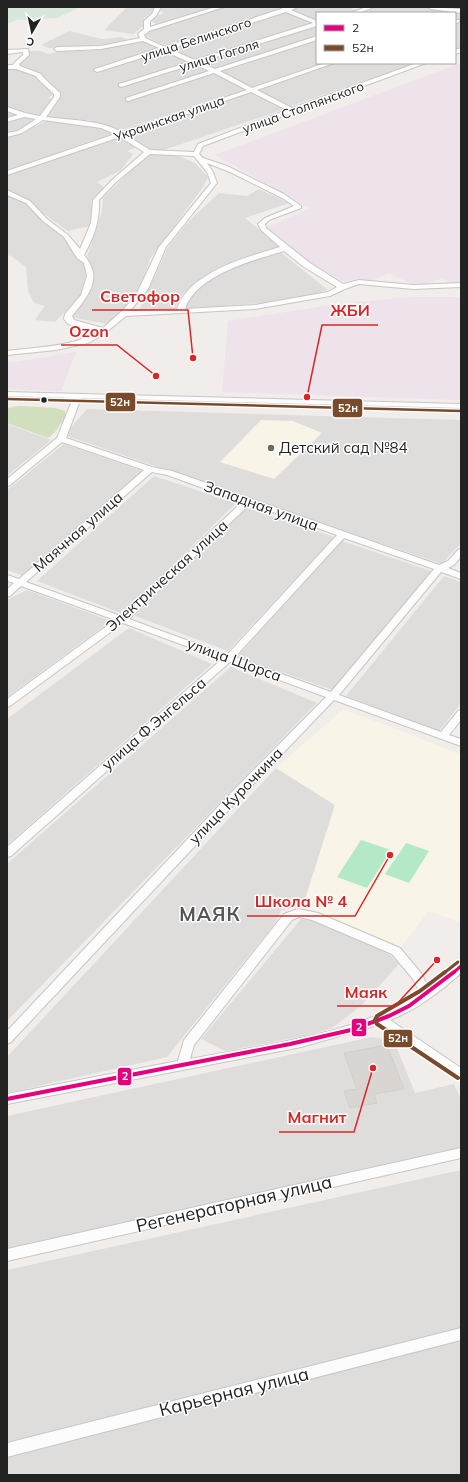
<svg xmlns="http://www.w3.org/2000/svg" width="468" height="1482" font-family="Mulish,sans-serif">
<rect width="100%" height="100%" fill="#f0edea"/>
<g fill="#dfdddc">
<path d="M127,7H155L151,13L144,18L145,25L133,34L104,30Z"/>
<path d="M161,7H216L158,25L149,20L151,18L164,13L159,10Z"/>
<path d="M225,7H277L282,9L166,46L143,35L151,29Z"/>
<path d="M302,7H349L356,10L345,13H317V21L292,10Z"/>
<path d="M375,7H429L461,12V20L455,18V13H373L366,10Z"/>
<path d="M287,11L315,23L196,61L170,49Z"/>
<path d="M461,21V47L455,49V23Z"/>
<path d="M317,25V37L215,70L200,63Z"/>
<path d="M69,31L102,39L121,37L129,41L94,48H49L41,45Z"/>
<path d="M317,39V63H323L252,87L219,71Z"/>
<path d="M144,40L247,89L118,131L109,126L88,120L85,122L60,120L45,116L59,97L60,92L42,78L39,73L18,64L27,59L29,51H40L48,54L66,50L91,51L113,46H120Z"/>
<path d="M334,63H406L410,65L291,106L256,89Z"/>
<path d="M7,68H17L37,76L34,77L40,80L54,94L48,98L53,99L39,116L24,112L15,117L7,116Z"/>
<path d="M252,91L285,109L164,150L153,151L125,134Z"/>
<path d="M25,118H35L28,125L15,132L7,134V121Z"/>
<path d="M47,121L101,126L115,133L87,142L7,172V136L17,134Z"/>
<path d="M116,137L125,140L137,147L127,151L133,154L120,171L97,182L104,187L91,201L95,215L89,226L68,231L40,211L31,201L7,190V175Z"/>
<path d="M151,154H173L195,163L208,177L203,187L150,259L141,289L119,316L107,324L70,317L88,293L93,271L87,257L102,212L103,198L137,164Z"/>
<path d="M259,189L289,203L245,218L282,248L223,267L184,293L173,311L140,309L168,247L188,222L219,193L247,196Z"/>
<path d="M7,193L26,202L33,211L67,235L70,247L84,264L87,277L81,295L55,322L35,320L45,306L34,303L28,291L26,267L11,256L7,255Z"/>
<path d="M280,252L328,290L311,295L263,303L183,309L184,300L215,276L248,261Z"/>
<path d="M87,409L461,420V543L442,564L64,435Z"/>
<path d="M7,424L51,440L7,476Z"/>
<path d="M64,444L142,471L23,576L7,570V490Z"/>
<path d="M154,476L236,503L123,614L37,581Z"/>
<path d="M247,508L334,537L228,651L135,616Z"/>
<path d="M342,541L431,571L333,690L237,657Z"/>
<path d="M444,576L461,582V703L439,731L346,696Z"/>
<path d="M27,590L111,621L7,697V600Z"/>
<path d="M129,628L212,664L7,845V719Z"/>
<path d="M231,667L317,703L7,1021V864Z"/>
<path d="M276,768L335,805L303,906L281,910L276,922L167,1057L7,1093V1057Z"/>
<path d="M301,919L315,921L356,940L370,944L389,954L399,964L362,1005L332,1028L310,1035L225,1051L201,1039Z"/>
<path d="M372,1037L394,1041L415,1093L454,1084L461,1100V1148L7,1250V1116Z"/>
<path d="M461,1170V1328L7,1442V1270Z"/>
<path d="M461,1336V1475H7V1458Z"/>
</g>
<g fill="#eee2eb">
<path d="M461,63V283L452,284L442,278L423,286L413,285L389,273L371,281L353,279L344,282L297,255L266,228L310,208L215,155Z"/>
<path d="M410,297H461V400L222,392L228,321L338,304Z"/>
<path d="M76,352L61,391L7,389V363Z"/>
</g>
<g fill="#f8f4e7">
<path d="M261,420L293,421L322,433L274,479L220,462Z"/>
<path d="M343,709L461,754V923L429,911L401,947L303,906L335,805L276,768Z"/>
</g>
<path fill="#d1dfbe" d="M20,406L56,408L65,411L66,416L55,432L48,438L7,423V408Z"/>
<path fill="#d8e7db" d="M7,7H80L57,18L16,20L7,24Z"/>
<g fill="#b3e9c7">
<path d="M361,840L391,850L367,888L337,877Z"/>
<path d="M406,843L429,851L409,883L385,874Z"/>
</g>
<path fill="#d8d5d3" stroke="#d4cecb" d="M387,1045L404,1089L374,1094L377,1103L350,1108L344,1091L357,1089L344,1053Z"/>
<g fill="none" stroke-linecap="round" stroke-linejoin="round">
<g stroke="#c7c6c5" stroke-width="2">
<g id="minor">
<path d="M155,7H161L156,16L150,21V27L215,7H224L149,31L144,35L145,38L165,47L281,9L284,7H298L291,10L317,21V26L200,62L215,69L317,36V40L220,71L252,88L325,63H334L257,90L292,108L417,63H426L203,146L199,154L203,158L227,166L284,194L301,206V208L269,220L265,224L266,228L310,263L343,284L359,280L413,285L461,283V287L413,289L359,284L345,289L330,296L255,309L126,316L104,334L88,343L56,350L7,355V351C37,347 71,347 98,332L68,324L64,319L65,314L81,295L87,276L84,263L77,258L64,237L43,221L26,203L7,195V190L30,201L47,219L68,235L80,249L91,223L93,200L112,180L144,152L120,137L7,175V171L115,134L101,128L43,120L22,133L7,137V133L18,131L36,119L24,117L7,122V118L18,115L7,111V107L25,113L40,116L54,97V94L38,79L36,76L16,69H7V65H13L14,63L23,55V52L7,54V50L28,49L29,55L19,64L20,66L41,74L43,77L60,93V97L46,117C69,120 102,120 121,132L247,90L214,73L128,101L126,100V98L209,71L194,64L121,87L119,86V84L189,62L164,51L97,72L94,70L95,69L159,48L143,41L101,49L57,51L54,49L57,47L101,46L140,38L138,34L144,29V21L152,14ZM286,12L313,23L195,60L170,49ZM251,92L287,110L198,144L194,152L150,150L126,135ZM150,154L194,156L207,172L211,183L159,247L136,295L123,310L103,328L74,320L72,316C88,296 104,279 84,255C94,237 100,221 99,200L116,182ZM207,163L230,172L284,199L294,206L265,218L258,224L261,230L280,247C247,257 189,272 177,309L130,311L148,289L166,247L217,183L213,172ZM284,251L304,267L337,287L328,292L255,305L185,309C196,275 254,260 284,251Z"/>
<path d="M366,7H374L359,13H351Z"/>
<path d="M428,7L461,9V13L431,9Z"/>
<path d="M455,20H459L460,21L455,24Z"/>
<path d="M461,48V52L455,54V50Z"/>
<path d="M7,392L461,404V408L81,398L66,438L152,467L172,471L439,565L448,561L458,550L461,549V557L454,565L448,568L461,573V579L441,572L339,695L441,732L458,711L461,710V720L449,735L461,739V746L334,700L238,800L11,1042L7,1044V1031L230,794L326,697L230,662L11,856L7,857V847L222,659L123,623L10,706L7,707V699L115,620L21,586L10,596L7,597V589L14,583L7,581V575L19,579L144,470L62,442L10,485L7,486V479L57,438L73,398L7,396ZM152,472L167,475L242,502L121,616L26,582ZM250,504L337,535L227,655L129,619ZM344,538L434,569L331,692L235,657Z"/>
<path d="M298,909L318,913L400,948L421,973L428,987L457,963L461,962V973C440,992 416,1010 390,1020L461,1068V1079L378,1025L301,1047L7,1104V1094L178,1061L184,1040L284,914ZM299,917L312,920L392,954L413,979L420,993C359,1034 263,1045 190,1059L194,1045L292,920Z"/>
<path d="M461,1148V1158L7,1261V1249Z"/>
<path d="M461,1328V1340L7,1457V1443Z"/>
</g>
</g>
<use href="#minor" fill="#fdfcfc" fill-rule="evenodd"/>
<g stroke="#fff" stroke-width="6">
<path id="bus-1-far1" d="M453,973L461,966"/>
</g>
<g stroke="#fff" stroke-width="7">
<path id="bus-1" d="M7,1099L290,1044L351,1030L389,1016L409,1006L454,972"/>
</g>
<g stroke="#fff" stroke-width="5">
<path id="bus-2-far2" d="M7,399L461,411"/>
</g>
<g stroke="#fff" stroke-width="6">
<path id="bus-2-far1" d="M444,973L458,962"/>
</g>
<g stroke="#fff" stroke-width="7">
<path id="bus-2" d="M445,972L420,991L377,1016L375,1020L377,1024L458,1078"/>
</g>
<use href="#bus-1-far1" stroke="#e5007d" stroke-width="3"/>
<use href="#bus-1" stroke="#e5007d" stroke-width="4"/>
<use href="#bus-2-far2" stroke="#7a4b2a" stroke-width="2.5"/>
<use href="#bus-2-far1" stroke="#7a4b2a" stroke-width="3"/>
<use href="#bus-2" stroke="#7a4b2a" stroke-width="4"/>
</g>
<circle fill="#222" stroke="#fff" stroke-width="1.5" cx="44" cy="400" r="3.5"/>
<circle fill="#6a6968" stroke="#fff" stroke-width="1.5" cx="271" cy="448" r="4"/>
<g text-anchor="middle" stroke-width="3" stroke-linejoin="round" paint-order="stroke">
<g font-size="13" fill="#222" stroke="#fff">
<text transform="translate(196 39) rotate(-18)" y="5">улица Белинского</text>
<text transform="translate(219 55) rotate(-17)" y="5">улица Гоголя</text>
<text transform="translate(303 107) rotate(-20)" y="5">улица Столпянского</text>
<text transform="translate(169 118) rotate(-19)" y="5">Украинская улица</text>
</g>
<g font-size="15" fill="#222" stroke="#fff" text-anchor="start">
<text x="279" y="453">Детский сад №84</text>
</g>
<g font-size="15" fill="#222" stroke="#fff">
<text transform="translate(261 506) rotate(20)" y="5">Западная улица</text>
<text transform="translate(78 532) rotate(-41)" y="5">Маячная улица</text>
<text transform="translate(167 576) rotate(-42)" y="5">Электрическая улица</text>
<text transform="translate(234 660) rotate(20)" y="5">улица Щорса</text>
<text transform="translate(154 724) rotate(-41)" y="5">улица Ф.Энгельса</text>
<text transform="translate(236 796) rotate(-46)" y="5">улица Курочкина</text>
</g>
<g font-size="18" fill="#222" stroke="#fff">
<text transform="translate(234 1204) rotate(-13)" y="6">Регенераторная улица</text>
<text transform="translate(234 1392) rotate(-14)" y="6">Карьерная улица</text>
</g>
<g font-size="19" font-weight="bold" letter-spacing="1" fill="#555" stroke="#fff">
<text x="210" y="921">МАЯК</text>
</g>
</g>
<path fill="none" stroke="#d62828" stroke-width="1.5" d="M193 358L188 310H92M307 397L322 325H378M156 376L117 345H61M390 855L355 916H247M437 960L395 1006H337M373 1068L354 1132H279"/>
<g fill="#d62828" stroke="#fff" stroke-width="1.5">
<circle cx="193" cy="358" r="4"/>
<circle cx="307" cy="397" r="4"/>
<circle cx="156" cy="376" r="4"/>
<circle cx="390" cy="855" r="4"/>
<circle cx="437" cy="960" r="4"/>
<circle cx="373" cy="1068" r="4"/>
</g>
<g font-size="16" text-anchor="middle" font-weight="bold" fill="#d62828" stroke="#fff" stroke-width="3" stroke-linejoin="round" paint-order="stroke">
<text x="140" y="302">Светофор</text>
<text x="350" y="316">ЖБИ</text>
<text x="89" y="337">Ozon</text>
<text x="301" y="907">Школа № 4</text>
<text x="366" y="998">Маяк</text>
<text x="317" y="1123">Магнит</text>
</g>
<g stroke="#fff" stroke-width="1.5">
<rect x="105" y="392" width="31" height="20" rx="4" fill="#7a4b2a"/>
<rect x="332" y="398" width="31" height="20" rx="4" fill="#7a4b2a"/>
<rect x="351" y="1018" width="16" height="19" rx="4" fill="#e5007d"/>
<rect x="383" y="1029" width="30" height="19" rx="4" fill="#7a4b2a"/>
<rect x="117" y="1067" width="15" height="19" rx="4" fill="#e5007d"/>
</g>
<g font-size="11" text-anchor="middle" font-weight="bold" fill="#fff">
<text x="120" y="406">52н</text>
<text x="348" y="412">52н</text>
<text x="359" y="1031">2</text>
<text x="398" y="1042">52н</text>
<text x="125" y="1080">2</text>
</g>
<rect width="468" height="1482" fill="none" stroke="#222222" stroke-width="16"/>
<rect x="316" y="12" width="140" height="52" fill="#ffffff" stroke="#a7a7a7"/>
<rect x="324" y="25" width="20" height="6" fill="#e5007d" stroke="#a7a7a7"/>
<text x="352" y="32" font-size="12" fill="#222222">2</text>
<rect x="324" y="45" width="20" height="6" fill="#7a4b2a" stroke="#a7a7a7"/>
<text x="352" y="52" font-size="12" fill="#222222">52н</text>
<g transform="translate(32 32) rotate(189)" stroke="#ffffff" stroke-width="3" paint-order="stroke">
<path d="M0-3L7 15L0 10L-7 15Z" fill="#222222"/>
<text y="-6" font-size="11" font-weight="bold" text-anchor="middle" fill="#222222">С</text>
</g>
</svg>
